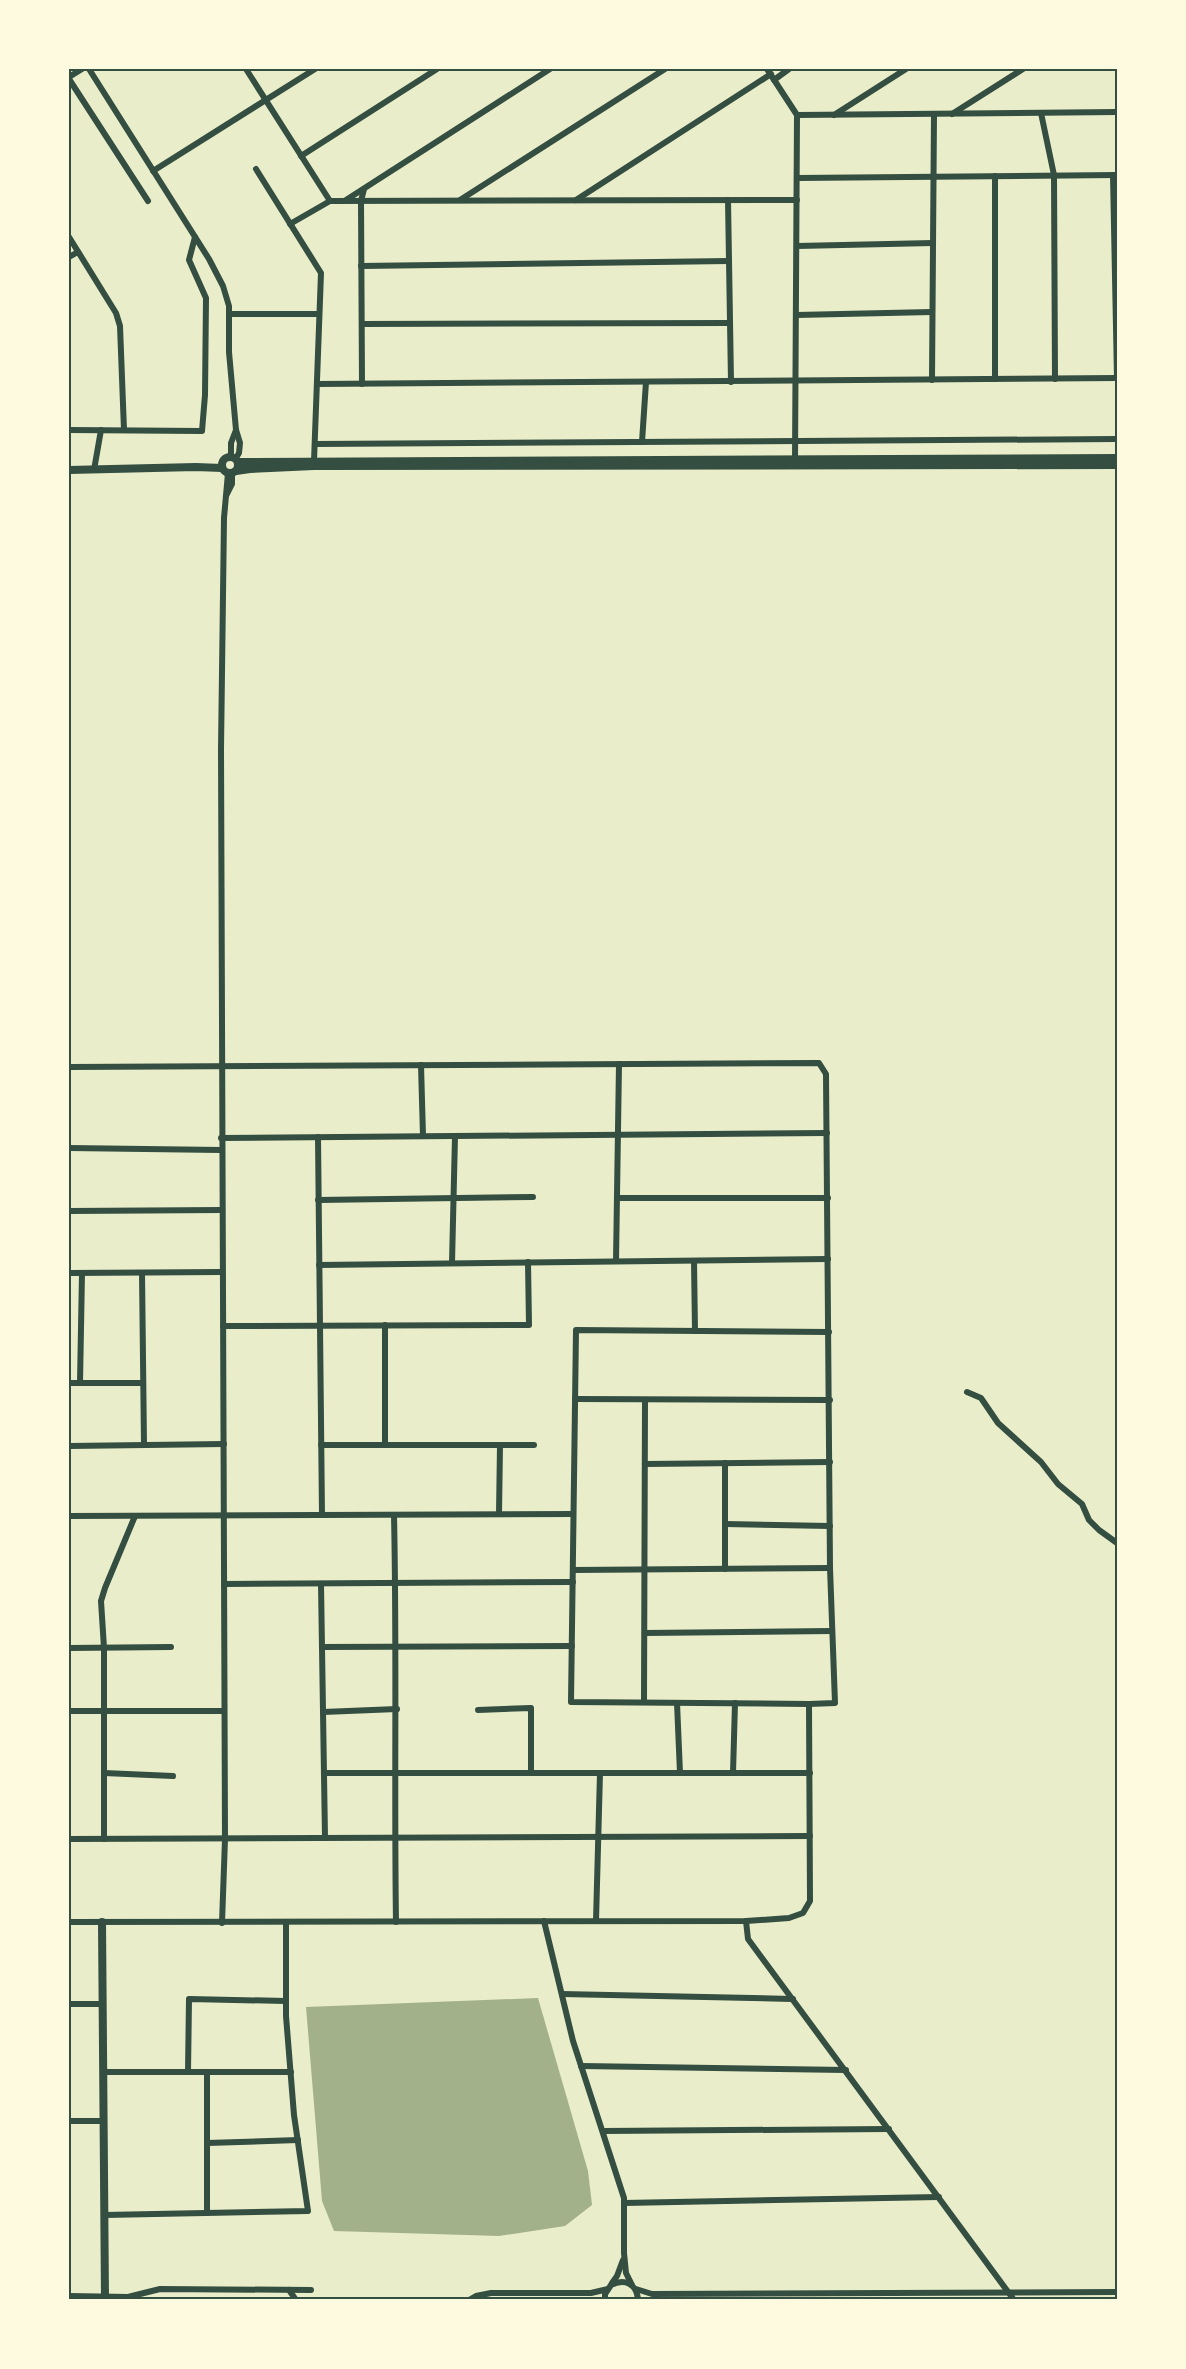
<svg xmlns="http://www.w3.org/2000/svg" width="1186" height="2369" font-family="Roboto,sans-serif">
<rect width="100%" height="100%" fill="#e9edc9"/>
<path fill="#a3b18a" d="M538,1998L588,2171L592,2205L565,2226L499,2236L334,2231L322,2201L306,2007Z"/>
<g fill="none" stroke-linecap="round" stroke-linejoin="round">
<g stroke="#344e41" stroke-width="6">
<path d="M89,69L209,259L223,286L229,306V352L236,430L240,443L239,453L236,458"/>
<path d="M246,69L330,201L797,200"/>
<path d="M767,69L797,115L795,461"/>
<path d="M69,77L82,69"/>
<path d="M69,79L148,201"/>
<path d="M774,80L789,69"/>
<path d="M1041,113L1054,175L1055,379"/>
<path d="M952,114L1023,69"/>
<path d="M797,115L1117,112"/>
<path d="M834,115L906,69"/>
<path d="M301,156L437,69"/>
<path d="M256,169L321,273L314,461"/>
<path d="M153,171L315,69"/>
<path d="M1113,175L1117,378"/>
<path d="M797,178L1117,175"/>
<path d="M346,200L550,69"/>
<path d="M460,200L665,69"/>
<path d="M576,200L771,74"/>
<path d="M728,200L731,382"/>
<path d="M290,224L330,201"/>
<path d="M69,237L116,313L120,326L124,430"/>
<path d="M797,246L933,243"/>
<path d="M69,257L78,252"/>
<path d="M361,266L729,261"/>
<path d="M229,314H319"/>
<path d="M796,315L932,312"/>
<path d="M362,324L730,323"/>
<path d="M995,379V176"/>
<path d="M932,380L934,114"/>
<path d="M317,384L1117,378"/>
<path d="M362,384L361,201L364,189"/>
<path d="M69,430L202,431L205,395L206,298L189,260L195,237"/>
<path d="M642,442L646,382"/>
<path d="M315,444L1117,439"/>
<path d="M231,457V443L236,430"/>
<path d="M94,470L101,430"/>
<path d="M226,496L232,484V474"/>
<path d="M421,1065L423,1136"/>
<path d="M69,1067L819,1063L826,1074L830,1568L835,1703L809,1704"/>
<path d="M318,1137L322,1515"/>
<path d="M221,1138L827,1133"/>
<path d="M69,1148L221,1150"/>
<path d="M617,1198H828"/>
<path d="M318,1200L533,1197"/>
<path d="M69,1211L222,1210"/>
<path d="M616,1261L619,1064"/>
<path d="M694,1261L695,1331"/>
<path d="M452,1263L455,1136"/>
<path d="M319,1265L828,1259"/>
<path d="M69,1273L222,1272"/>
<path d="M142,1273L144,1445"/>
<path d="M385,1325V1445"/>
<path d="M223,1326L529,1325L528,1262"/>
<path d="M69,1383H143"/>
<path d="M80,1383L82,1273"/>
<path d="M967,1392L981,1398L998,1423L1041,1462L1058,1484L1082,1504L1089,1520L1099,1530L1117,1543"/>
<path d="M575,1399L830,1400"/>
<path d="M321,1445H534"/>
<path d="M69,1446L224,1444"/>
<path d="M645,1464L830,1462"/>
<path d="M499,1514L500,1445"/>
<path d="M394,1515C397,1651 394,1786 396,1922"/>
<path d="M69,1516L573,1514"/>
<path d="M725,1524L830,1526"/>
<path d="M725,1569V1463"/>
<path d="M573,1570L830,1568"/>
<path d="M224,1584L573,1582"/>
<path d="M321,1584L325,1838"/>
<path d="M645,1633L832,1631"/>
<path d="M322,1647L572,1646"/>
<path d="M69,1648L171,1647"/>
<path d="M644,1702L645,1400"/>
<path d="M677,1703L680,1773"/>
<path d="M478,1710L531,1708V1773"/>
<path d="M69,1711H224"/>
<path d="M323,1712L397,1709"/>
<path d="M104,1773L173,1776"/>
<path d="M324,1773H810"/>
<path d="M733,1773L735,1703"/>
<path d="M69,1839L810,1836"/>
<path d="M104,1839V1648L101,1601L105,1588L135,1516"/>
<path d="M544,1921L573,2041L624,2198V2253L626,2273L632,2285"/>
<path d="M596,1921L600,1773"/>
<path d="M746,1921L748,1939L1014,2300"/>
<path d="M69,1922L746,1921L789,1918L803,1913L810,1901L809,1704L571,1702L576,1330L829,1332"/>
<path d="M222,1923L225,1839L221,749L224,518L228,473"/>
<path d="M562,1994L793,1999"/>
<path d="M69,2004H103"/>
<path d="M581,2066L846,2070"/>
<path d="M103,2072H291"/>
<path d="M188,2072L189,1999L286,2001"/>
<path d="M69,2121H104"/>
<path d="M603,2131L889,2129"/>
<path d="M207,2143L298,2140"/>
<path d="M624,2203L939,2197"/>
<path d="M207,2213V2072"/>
<path d="M104,2215L308,2211L294,2115L286,2016V1922"/>
<path d="M612,2283L617,2276L623,2260"/>
<path d="M636,2289L652,2294L1117,2292"/>
<path d="M289,2290L296,2300"/>
<path d="M69,2296L128,2297L135,2300"/>
<path d="M128,2297L160,2289L311,2290"/>
<path d="M469,2300L476,2296L491,2293H591L608,2289"/>
<path d="M605,2300V2294L611,2285C625,2278 637,2284 638,2300"/>
</g>
<g stroke="#344e41" stroke-width="8">
<circle cx="230" cy="465" r="8"/>
<path d="M238,462L1117,458"/>
<path d="M69,470L196,467L222,468"/>
<path d="M236,471L250,469L314,466L1117,465"/>
<path d="M102,1922L105,2300"/>
</g>
</g>
<rect width="1186" height="2369" fill="none" stroke="#fefae0" stroke-width="141"/>
<rect x="70" y="70" width="1046" height="2228" fill="none" stroke="#344e41" stroke-width="2"/>
</svg>
